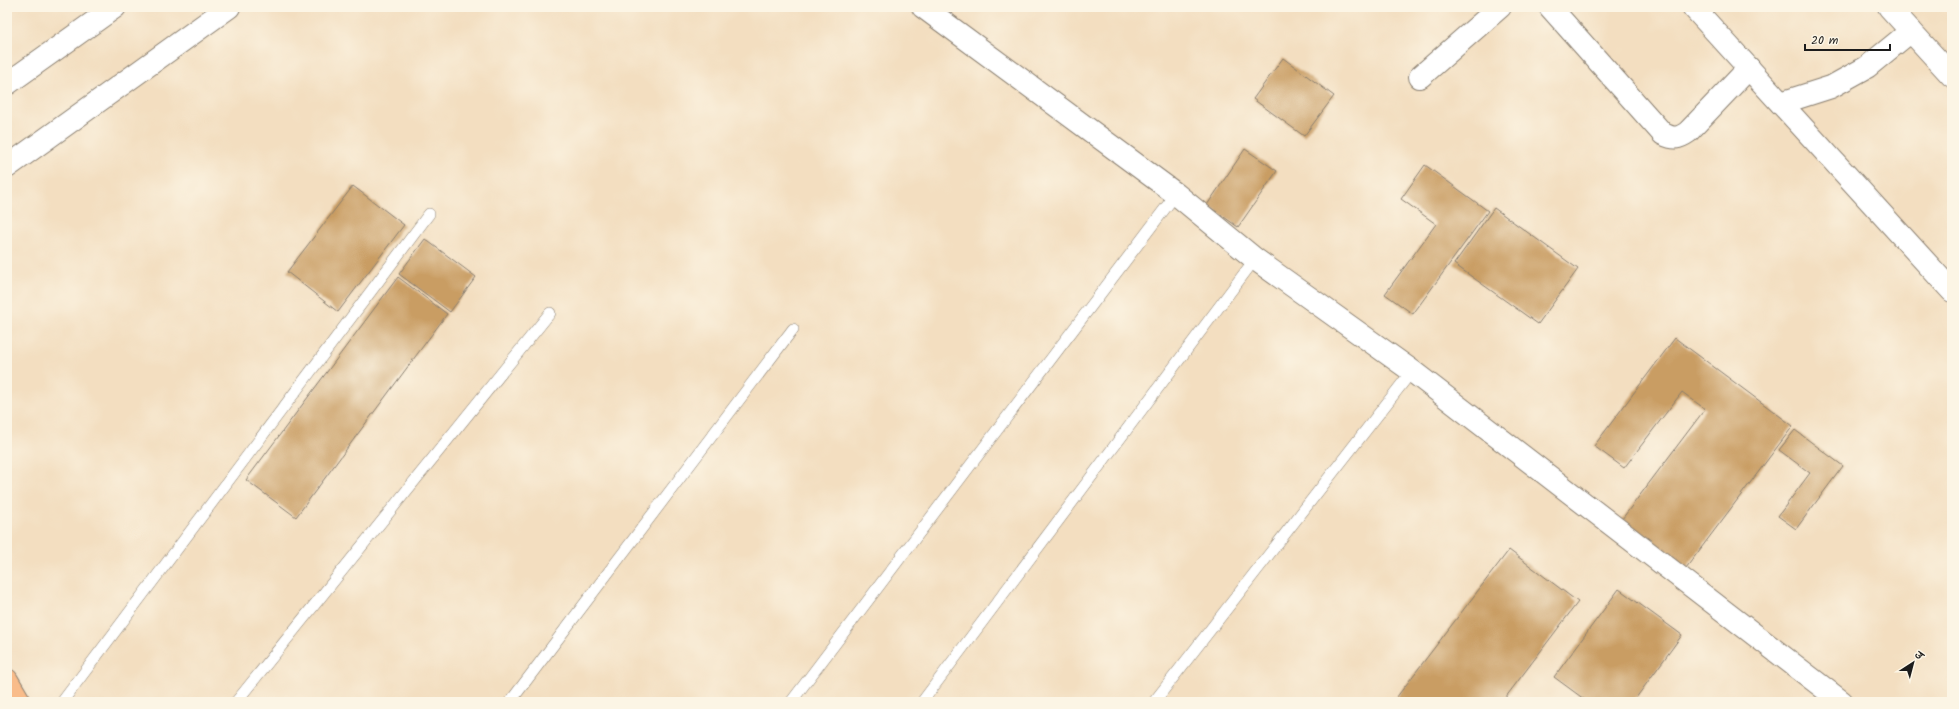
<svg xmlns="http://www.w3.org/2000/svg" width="1959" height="709" font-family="Kalam,'Playpen Sans Deva',sans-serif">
<rect width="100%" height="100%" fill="#fcf5e5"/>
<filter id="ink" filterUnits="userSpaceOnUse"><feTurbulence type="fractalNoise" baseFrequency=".025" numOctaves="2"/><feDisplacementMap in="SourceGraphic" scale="8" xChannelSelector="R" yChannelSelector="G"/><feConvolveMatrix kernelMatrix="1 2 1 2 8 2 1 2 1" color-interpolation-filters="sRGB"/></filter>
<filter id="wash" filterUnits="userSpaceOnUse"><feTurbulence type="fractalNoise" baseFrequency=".012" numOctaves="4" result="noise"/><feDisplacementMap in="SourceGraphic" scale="16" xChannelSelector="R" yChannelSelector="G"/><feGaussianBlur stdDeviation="0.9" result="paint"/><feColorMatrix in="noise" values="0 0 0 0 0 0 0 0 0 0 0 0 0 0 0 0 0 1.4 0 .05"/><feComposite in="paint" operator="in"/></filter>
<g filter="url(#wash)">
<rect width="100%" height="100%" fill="#f3dec0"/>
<g id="blocks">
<g fill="#c99d63">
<path d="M1283,58L1334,96L1304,136L1253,99Z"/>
<path d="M1245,149L1277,171L1238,227L1207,205Z"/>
<path d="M1425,165L1488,211L1413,314L1385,294L1436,224L1401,199Z"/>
<path d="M353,186L404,225L338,312L287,272Z"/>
<path d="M1494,208L1578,269L1538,324L1454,264Z"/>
<path d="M425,239L476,277L450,312L399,274Z"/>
<path d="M398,277L447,314L296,517L246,480Z"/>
<path d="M1675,338L1793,426L1686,568L1622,519L1705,409L1682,392L1624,468L1594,446Z"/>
<path d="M1795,430L1843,466L1796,529L1778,516L1810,473L1779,450Z"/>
<path d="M1509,550L1578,602L1502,702H1393Z"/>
<path d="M1619,589L1682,635L1633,702H1588L1554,677Z"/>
</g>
</g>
</g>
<g filter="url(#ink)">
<use href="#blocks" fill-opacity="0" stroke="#887d6e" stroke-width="1"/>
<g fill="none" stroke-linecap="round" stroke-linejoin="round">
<g stroke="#887d6e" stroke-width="12">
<g id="service">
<path d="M62,702L429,214"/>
<path d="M236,702L550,313"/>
<path d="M510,702L793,329"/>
<path d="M791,702L1176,194"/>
<path d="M922,702L1255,259"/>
<path d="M1154,702L1412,371"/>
</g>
</g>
<g stroke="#887d6e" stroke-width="24">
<g id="minor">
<path d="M923,7L1176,194L1255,259L1412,371L1842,702"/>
<path d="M1550,7L1663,134C1674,139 1678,139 1688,132L1749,68"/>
<path d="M1693,7L1952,291"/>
<path d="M1889,7L1952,76"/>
<path d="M1420,77L1500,7"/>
<path d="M7,84L115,7"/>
<path d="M1781,103L1831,87L1867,67L1911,31"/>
<path d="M7,167L229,7"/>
</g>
</g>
<g stroke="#887d6e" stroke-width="24">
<path id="primary" d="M7,680L20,702"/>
</g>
<use href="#service" stroke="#fff" stroke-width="11"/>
<use href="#minor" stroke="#fff" stroke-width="22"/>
<use href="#primary" stroke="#f9bc8a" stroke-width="22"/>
</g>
</g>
<rect width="1959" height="709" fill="none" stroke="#fcf5e5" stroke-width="24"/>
<g transform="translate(1913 663) rotate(36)" stroke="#fcf5e5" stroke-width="3" paint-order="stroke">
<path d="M0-3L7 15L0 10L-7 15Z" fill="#1c1c1c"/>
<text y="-6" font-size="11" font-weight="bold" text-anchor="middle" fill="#1c1c1c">उ</text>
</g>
<path d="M1805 44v6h85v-6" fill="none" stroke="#1c1c1c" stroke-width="2"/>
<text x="1811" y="44" font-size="12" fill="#1c1c1c" stroke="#fcf5e5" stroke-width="3" paint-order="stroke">20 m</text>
</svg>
